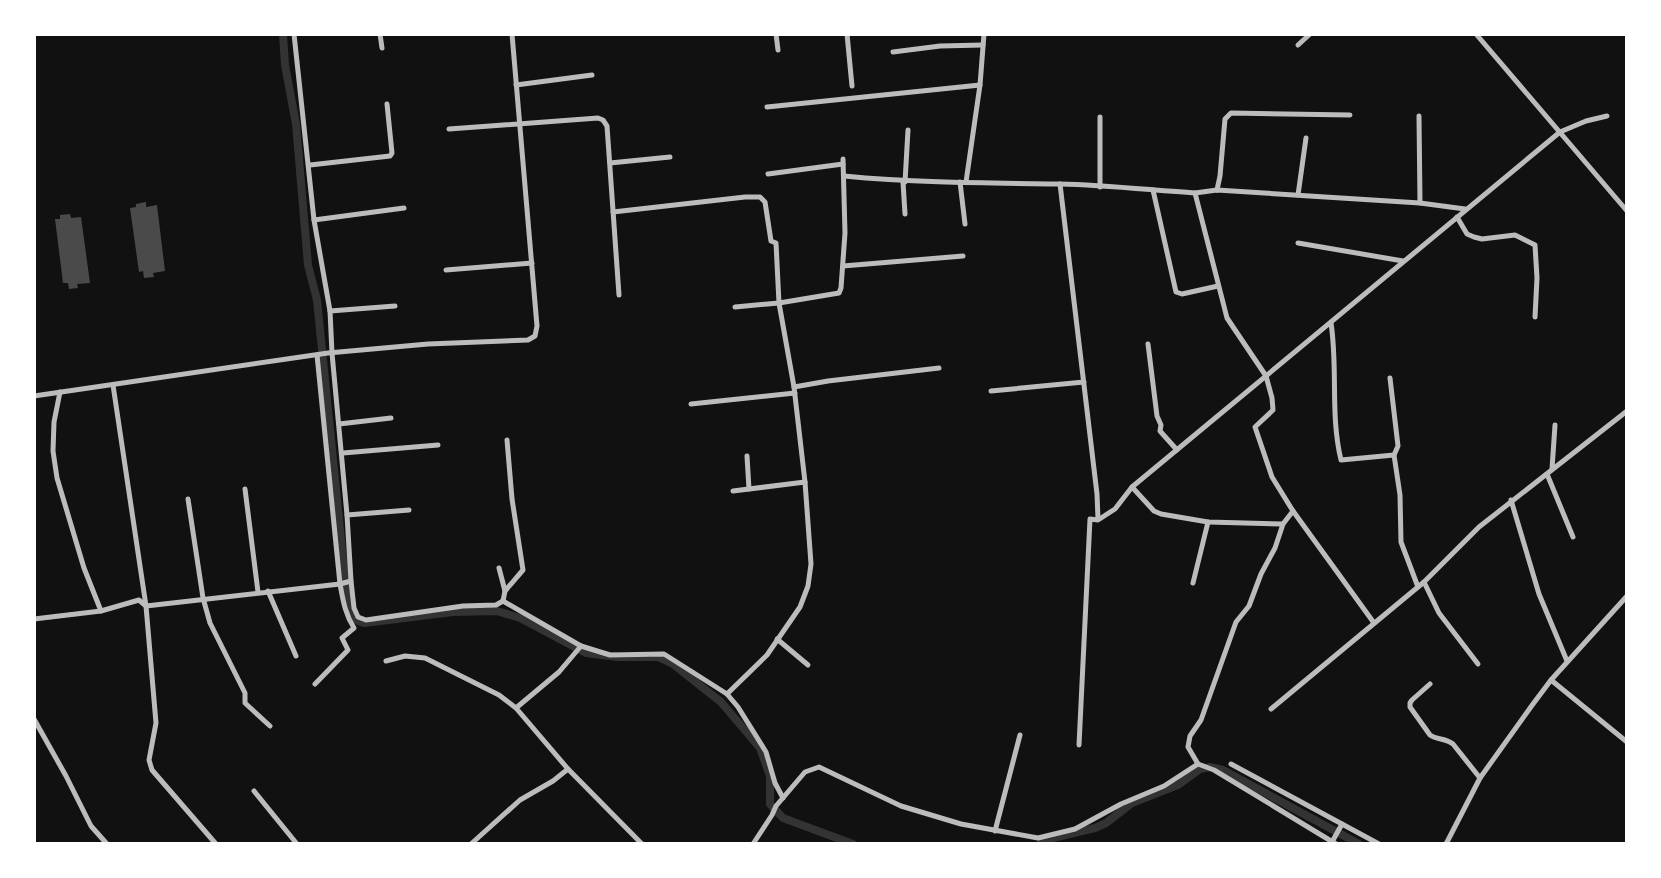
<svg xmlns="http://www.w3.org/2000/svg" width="1661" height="878" font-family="Poppins,sans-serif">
<rect width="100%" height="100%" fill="#111"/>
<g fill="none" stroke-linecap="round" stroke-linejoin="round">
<g stroke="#333" stroke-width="8">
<path d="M283,34L285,65L296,124L308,265L317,300L348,609C352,618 355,621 364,623L453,612L497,611L520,618L586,653L618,657H658L673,664L721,702L760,748L770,776V804L783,818L853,844"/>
<path d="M1040,844L1044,840L1095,828L1106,823L1132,803L1178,785L1200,769L1210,767L1223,770L1359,844"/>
</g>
</g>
<g fill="#4a4a4a">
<path d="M146,202V207L157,205L165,271L153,273L154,277L144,278L143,271L139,272L130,208L136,207V204Z"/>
<path d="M70,214L71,218L81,217L90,283L77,284L78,288L69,289L68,283H63L55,219H60V215Z"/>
</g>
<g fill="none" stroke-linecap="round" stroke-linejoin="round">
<g stroke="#bcbcbc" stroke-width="5">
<path d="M294,34L314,220L330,311L332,353L347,515L351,581L354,608L358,617L366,620L463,606L496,605L503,601"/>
<path d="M380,34L382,48"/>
<path d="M776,34L778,50"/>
<path d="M847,34L852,86"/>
<path d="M1476,34L1627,211"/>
<path d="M1298,45L1310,34"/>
<path d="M893,52L940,46L983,45"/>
<path d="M516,85L592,75"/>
<path d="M767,107L980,85"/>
<path d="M1419,116L1420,203"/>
<path d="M449,129L598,118L603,120L607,126L619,295"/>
<path d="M610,163L670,157"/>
<path d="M310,165L390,156L392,153L387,104"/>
<path d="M768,174L843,164"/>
<path d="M844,176C916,183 987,183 1060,184C1105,185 1150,190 1195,193L1217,190L1420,203L1465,209"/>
<path d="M903,182L905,214"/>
<path d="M905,182L908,130"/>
<path d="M960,182L965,224"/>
<path d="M966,182L980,85L984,34"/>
<path d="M1060,184L1097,494L1098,519"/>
<path d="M1100,187V117"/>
<path d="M1153,190L1176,292L1182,294L1218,286"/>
<path d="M1217,190L1220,176L1225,119L1231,113L1350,115"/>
<path d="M1195,193L1227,318L1266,376L1272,398L1273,410L1255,427L1272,477L1293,511L1374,623"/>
<path d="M1298,195L1306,138"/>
<path d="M613,212L745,197H760L765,202L771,241L776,243L779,303L794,387L805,482L811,564L808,586L800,607L767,655L727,694"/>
<path d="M1457,217L1467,234L1474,237L1482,239L1515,235L1535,245L1537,278L1535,317"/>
<path d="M314,220L404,208"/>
<path d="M1298,243L1403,261"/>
<path d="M843,266L963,256"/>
<path d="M446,270L532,263"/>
<path d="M735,307L779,303L839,293L841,288L845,233L843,159"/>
<path d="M330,311L395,306"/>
<path d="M1331,323C1338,368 1330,415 1341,460L1394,455L1398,446L1390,378"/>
<path d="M1148,344L1157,416L1161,425L1160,431L1177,450"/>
<path d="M113,385L146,606L156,723L149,760L152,770L216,844"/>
<path d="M794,387L828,381L939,368"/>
<path d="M991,391L1084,382"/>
<path d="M60,392L54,422L53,451L57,478L84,568L101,611"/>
<path d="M34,396L328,353L428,344L528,340L535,336L537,326L512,34"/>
<path d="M691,404L795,393"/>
<path d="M339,424L391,418"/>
<path d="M343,453L438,445"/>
<path d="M1394,455L1400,495L1401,542L1418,587"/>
<path d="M747,456L749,489"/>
<path d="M1552,469L1555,425"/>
<path d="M1547,474L1573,537"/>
<path d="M1132,487L1154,511L1161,514L1208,522L1283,524"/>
<path d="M245,489L258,592"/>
<path d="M733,491L805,482"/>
<path d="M188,499L203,598L210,623L245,693V703L270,726"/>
<path d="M1511,500L1539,594L1567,661"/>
<path d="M1293,511L1283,524L1275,548L1261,574L1249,606L1236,622L1201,720L1190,736L1188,747L1198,764L1214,770L1336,844"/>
<path d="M347,515L409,510"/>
<path d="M499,568L505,591L503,601"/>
<path d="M1424,582L1439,613L1478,664"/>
<path d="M1193,583L1208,522"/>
<path d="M268,591L296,656"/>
<path d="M505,591L523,570L512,499L507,440"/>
<path d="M503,601L581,646L610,655L664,654L727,694L738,707L766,752L775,783L783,798"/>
<path d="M34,619L101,611L139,600L146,606L340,584L351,581"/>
<path d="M777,639L808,665"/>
<path d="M386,661L405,656L425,658L499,695L516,708L568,769L642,844"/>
<path d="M1551,680L1627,742"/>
<path d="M315,684L348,650L342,638L354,628C345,614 343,600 340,584L317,355"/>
<path d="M1430,684L1412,700L1410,703V707L1430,735C1437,740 1446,738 1453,744L1480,778"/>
<path d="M516,708L559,672L581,646"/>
<path d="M1271,709L1424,582L1479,527L1627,411"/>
<path d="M34,719L66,776L91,826L107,844"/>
<path d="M1079,745L1090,519L1098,520L1115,509L1132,487L1560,132L1586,121L1607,116"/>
<path d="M1231,764L1379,844"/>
<path d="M254,791L297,844"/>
<path d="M995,831L1020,735"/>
<path d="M1332,842L1342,824"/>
<path d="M471,844L520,800L553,781L568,769"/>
<path d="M753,844L772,815L776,806L805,772L819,767L901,806L961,824L1038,838L1075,829L1121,804L1164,786L1198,764"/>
<path d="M1446,844L1480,778L1533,704L1551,680L1627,596"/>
</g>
</g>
<rect width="1661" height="878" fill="none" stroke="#ffffff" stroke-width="72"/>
</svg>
